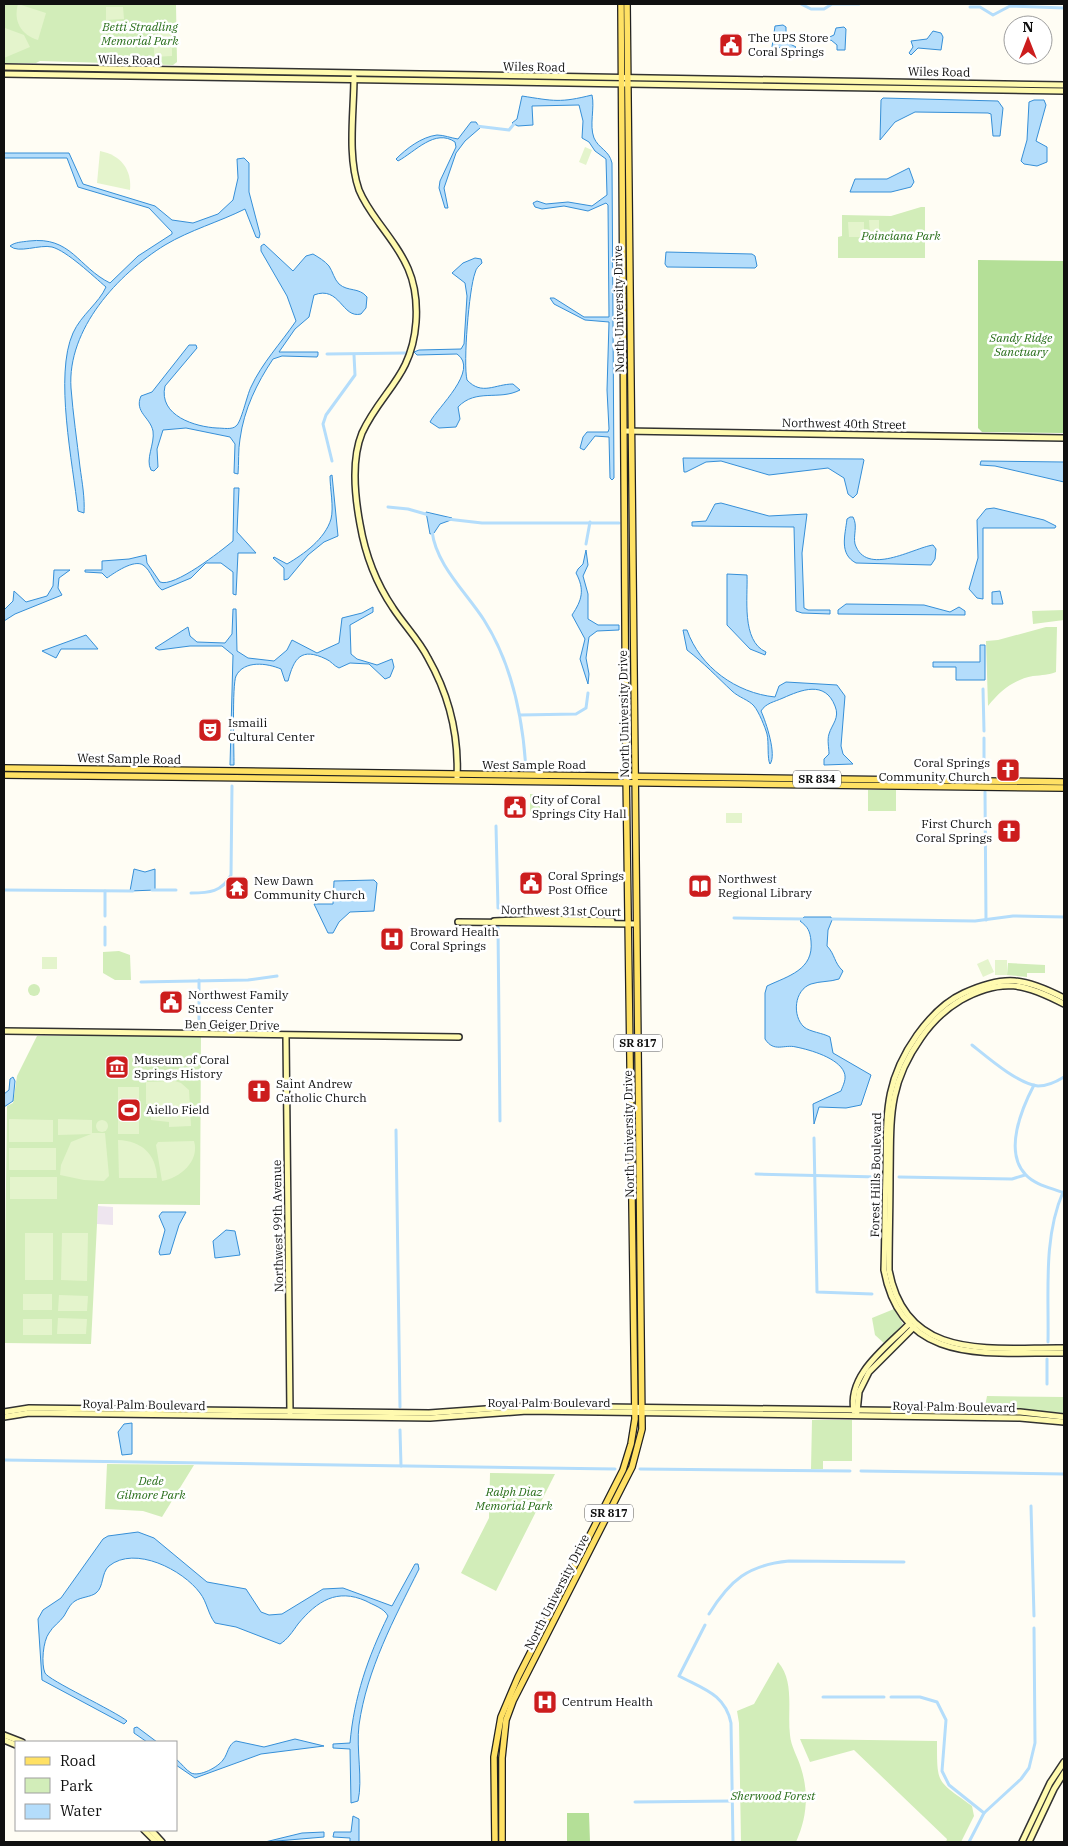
<svg xmlns="http://www.w3.org/2000/svg" width="1068" height="1846" font-family="'IBM Plex Serif',serif">
<rect width="100%" height="100%" fill="#fffdf4"/>
<path fill="#eee5ef" d="M98,1206L113,1207V1225L97,1224Z"/>
<g fill="#d2edb9">
<path d="M4,4H176L177,62L173,65L40,61L36,63H4Z"/>
<path d="M921,207H925V258H838V237L842,236V215L891,216Z"/>
<path d="M1064,610V620L1033,624L1032,611Z"/>
<path d="M1046,627H1057L1056,672C1049,675 1042,675 1033,676C1013,680 1001,690 988,706L986,641L998,640Z"/>
<rect x="868" y="790" width="28" height="21"/>
<rect x="530" y="794" width="10" height="18"/>
<path d="M119,951L130,955L131,980H115L103,973V952Z"/>
<path d="M1008,963L1045,965V973H1027V977L1007,975Z"/>
<circle cx="34" cy="990" r="6"/>
<path d="M201,1035L200,1205L98,1204L91,1344L4,1343L7,1106L13,1103L17,1076L37,1036Z"/>
<path d="M894,1309L903,1324L885,1344L875,1335L872,1318Z"/>
<path d="M987,1396L1064,1397V1413L985,1407Z"/>
<path d="M812,1420H852V1461H823V1469H811Z"/>
<path d="M107,1464L194,1465L162,1517L143,1511L105,1509Z"/>
<path d="M490,1473L555,1474L496,1591L461,1573L489,1518Z"/>
<path d="M778,1662C795,1681 787,1711 790,1735C791,1747 798,1757 801,1768C809,1793 807,1818 796,1842H741L739,1723L737,1711L754,1704Z"/>
<path d="M800,1739L937,1741C937,1786 937,1780 972,1806L974,1816L961,1842H946L947,1839L854,1750L810,1762Z"/>
</g>
<g fill="#b4df97">
<path d="M978,260L1064,261V433L982,432L978,428Z"/>
<path d="M567,1813H589L590,1842H567Z"/>
</g>
<g fill="#e4f4cc">
<path d="M18,4L46,13L38,40C21,35 13,21 18,4Z"/>
<path d="M106,7H123L124,19L106,20Z"/>
<path d="M5,28L24,35L30,47L4,58Z"/>
<rect x="158" y="28" width="13" height="10"/>
<path d="M154,41H172V56L154,57Z"/>
<path d="M585,147L592,150L586,165L579,162Z"/>
<path d="M100,151C121,155 132,170 130,190L97,183Z"/>
<path d="M869,220H879V235H870Z"/>
<path d="M848,222H864V237H849Z"/>
<rect x="726" y="813" width="16" height="10"/>
<rect x="42" y="957" width="15" height="12"/>
<path d="M988,959L994,972L983,977L977,964Z"/>
<rect x="995" y="960" width="12" height="15"/>
<path d="M175,1081L181,1083L189,1090L191,1126L169,1127V1122L151,1120V1105L146,1104V1082Z"/>
<rect x="118" y="1087" width="21" height="47"/>
<path d="M9,1119L53,1120V1142H9Z"/>
<path d="M58,1119L92,1120V1133H105L109,1176L104,1181L84,1180L60,1175L61,1165L71,1142L91,1134L58,1135Z"/>
<circle cx="102" cy="1126" r="6"/>
<path d="M118,1140C142,1141 156,1154 157,1178H119Z"/>
<path d="M194,1141C200,1161 180,1178 162,1181L156,1145L158,1142Z"/>
<rect x="9" y="1148" width="47" height="22"/>
<rect x="10" y="1177" width="47" height="22"/>
<rect x="25" y="1233" width="28" height="47"/>
<path d="M62,1233H88L87,1281L61,1280Z"/>
<rect x="23" y="1294" width="29" height="16"/>
<path d="M59,1295L88,1296L87,1311H58Z"/>
<path d="M58,1318L87,1319L86,1334H57Z"/>
<rect x="23" y="1319" width="29" height="16"/>
</g>
<g fill="#b4ddfb" stroke="#368fd7">
<path d="M783,25L786,27V42L796,47L794,49L772,47L775,26Z"/>
<path d="M844,27L846,29L845,50H837V45L831,40L823,43V40L834,35L836,28Z"/>
<path d="M933,31L941,33L943,37L941,50L918,48L911,55L909,53L913,47L911,41L927,39Z"/>
<path d="M592,95C595,108 589,125 594,138C599,149 609,150 612,163L614,478L612,480L610,478L609,437L595,436L584,450L580,448L583,437L587,432H608L609,429L607,390L609,322L585,320L554,304L550,298H554L584,317H609L608,205L606,203L588,211L564,206L542,209L535,207L533,203L537,201L546,204L568,202L592,206L607,195L606,159L595,151L589,142L582,138L583,121L579,105L532,106L533,125L518,126L512,123L517,119L522,96C554,101 560,103 592,95Z"/>
<path d="M883,98L998,101L1003,108L1000,136H993L991,114L988,113L915,112L895,122L880,140L881,100Z"/>
<path d="M1034,100H1044L1046,105L1036,141L1047,147V162L1037,166L1024,164L1021,161L1027,140L1029,102Z"/>
<path d="M471,122H476L480,128L465,141L456,153L444,188L448,208H445L439,188L440,181L456,147L455,142C435,128 415,152 398,161L396,159C406,149 421,137 437,135C444,135 451,138 458,139Z"/>
<path d="M4,153H69L83,184L155,206L172,220L193,223L218,214L233,200L238,178L237,159L244,158L249,163V192L260,234L259,238L256,237L245,209C219,222 190,230 165,245C118,274 67,329 71,388C73,414 77,441 80,467C82,482 85,498 84,513L78,511C73,464 54,375 73,333C81,315 99,303 106,287C93,276 67,251 52,247C40,244 18,254 10,246C15,242 22,242 29,241C71,236 78,267 110,283L138,256L172,234V232L149,208L78,187L67,158H4Z"/>
<path d="M909,168L914,182L911,187L891,192H850L855,179H887Z"/>
<path d="M264,244L293,271L306,256L313,254C318,257 325,261 329,266C333,272 334,279 339,284C348,292 359,287 367,297L366,308L361,314C342,319 340,285 314,295L309,317L295,329L279,352H318V355L317,357L282,356L273,359C257,383 244,409 240,439C238,450 239,463 238,474L234,473L235,444L230,437L186,428L163,430L157,449L158,467L154,471L151,470C145,459 155,444 153,431C150,417 134,412 141,396L152,392L189,345H196L197,348L165,386C158,416 196,427 217,428C223,428 232,430 236,426C241,423 247,395 251,387C262,363 281,343 296,321L287,296L261,251V246Z"/>
<path d="M666,252L752,254L755,256L757,266L755,268L667,267L665,264Z"/>
<path d="M475,258L481,259L482,263C479,266 476,268 475,273C469,289 463,363 467,380C482,396 495,384 513,384L520,390C499,401 476,388 458,407L460,419L456,427L439,428L430,422C437,408 480,370 457,354L417,355L414,352L419,350L461,349L464,344L467,296L465,283L452,273L463,263Z"/>
<path d="M683,458L863,459L864,460L857,494L853,498L848,494L844,478L828,468L769,475L721,461L706,462L686,472H684Z"/>
<path d="M981,461L1064,462V482L995,466L980,465Z"/>
<path d="M332,475L338,536L324,542L308,555L288,579L284,580V568L273,558L274,557L287,564C304,554 325,539 331,519C334,507 330,489 330,476Z"/>
<path d="M234,488H239L237,532L256,553H238L236,595L233,594V572L221,563H206L191,578L162,590C154,584 151,570 143,565C134,559 114,573 107,578L102,573L85,572V570H102V561L129,559L146,555L147,563L160,582C174,588 221,551 233,541Z"/>
<path d="M721,503L769,516L807,514L802,553L804,608L808,610H830V614L802,613L796,611L794,527L692,526V522L706,521L715,504Z"/>
<path d="M994,508L1044,520L1056,526L1055,528H983V599L977,598L969,589L978,558L977,520L986,509Z"/>
<path d="M426,512L452,518L451,520L440,524L434,533L430,534Z"/>
<path d="M850,517H853C858,526 853,535 855,544C866,577 913,548 933,545L936,549L935,559L931,565L856,563C839,554 845,536 847,519Z"/>
<path d="M586,550L588,565L583,576L588,594V619L598,625H619V630L597,631L589,637L586,658L589,674L588,684L580,659L585,639L572,615C582,600 585,590 576,573L578,569L583,564Z"/>
<path d="M54,570H70L59,578L58,588L62,595L15,614L4,621V610L13,601L14,591L26,602L47,596L53,586Z"/>
<path d="M727,574L747,575C748,597 741,641 766,652L765,655L750,649L727,625Z"/>
<path d="M1000,591L1003,604H992V592Z"/>
<path d="M846,604L924,605L950,612L959,607L965,611V615L838,614V610Z"/>
<path d="M373,607V612L350,625L351,654L357,659L377,665L392,659L394,667L390,677L385,679L369,664L350,663L339,668C334,666 331,661 326,659C301,647 294,658 288,681H285L281,669C267,663 244,660 236,676C232,685 234,750 234,765H230L233,655L222,646H190L159,650L155,648L188,627L190,636L197,642L225,643L232,634L233,609H236L237,651L248,658L274,661L287,650L292,640L317,653L339,643L342,618L362,613Z"/>
<path d="M683,630H687C700,667 736,693 775,697L779,686L786,682L837,685L845,696L841,746L843,754L853,764L824,765V759L829,754C829,748 827,740 829,734C832,724 840,718 835,706C825,680 801,690 783,698C774,702 766,703 761,711C766,722 777,755 770,764C767,759 769,742 767,734C765,727 759,712 754,706C749,700 738,697 732,691C717,677 704,663 687,650Z"/>
<path d="M86,635L98,649H61L56,658L42,651Z"/>
<path d="M980,645H985V680H956V667H933V662H980Z"/>
<path d="M134,869L145,872L155,869V890L130,891Z"/>
<path d="M374,880L377,883L374,911L350,912L339,922L333,933H328L314,904H333L334,881Z"/>
<path d="M804,917H831L832,920L828,930L827,946C835,954 834,963 843,971L839,979C830,982 820,981 811,984C794,990 792,1016 804,1027C810,1032 823,1033 830,1037L833,1053L871,1075L861,1105L846,1108L819,1107L814,1124L813,1104L841,1091C843,1085 847,1079 844,1072C838,1058 811,1050 796,1047C784,1044 774,1053 765,1039V993L767,986C788,976 814,970 811,941C810,931 808,927 800,921Z"/>
<path d="M13,1077L15,1081L13,1101L4,1107V1094L9,1090L10,1079Z"/>
<path d="M162,1212H186L179,1225L170,1254L160,1255L159,1252L165,1230L159,1216Z"/>
<path d="M226,1230L235,1231L240,1255L215,1258L213,1241Z"/>
<path d="M132,1423V1454L122,1455L118,1432L124,1424Z"/>
<path d="M138,1532L154,1538L207,1582L246,1589L261,1612L269,1615L282,1614L323,1589L343,1588L392,1606L415,1564H418L419,1569C394,1619 367,1669 359,1725C356,1749 363,1780 358,1801L351,1803L350,1749L333,1748V1744L350,1743C354,1697 368,1657 388,1616C384,1608 373,1605 366,1601C337,1588 317,1601 298,1624C293,1631 287,1640 280,1644L236,1627L215,1623C208,1614 207,1602 200,1593C183,1570 135,1545 109,1566C101,1573 104,1587 96,1593C91,1597 81,1597 75,1601C70,1604 67,1611 64,1616C60,1622 53,1626 49,1633C43,1641 41,1664 45,1673C48,1680 115,1711 127,1721L124,1724L42,1680L38,1619L43,1610L61,1598L103,1539L108,1536Z"/>
<path d="M137,1727L157,1742H147L134,1733V1728Z"/>
<path d="M295,1739L324,1746L261,1754L195,1778L176,1765V1759C181,1763 186,1770 191,1773C200,1777 218,1767 223,1760C228,1754 228,1744 236,1741L264,1747Z"/>
<path d="M353,1816L359,1819V1842H350V1838L333,1837L334,1832H351Z"/>
<path d="M324,1832V1837L265,1842L302,1833Z"/>
</g>
<g fill="none" stroke-linecap="round" stroke-linejoin="round">
<g stroke="#b4ddfb" stroke-width="3">
<path d="M801,4L811,9H824L832,4H859"/>
<path d="M970,7H980L993,15L1010,6L1064,8"/>
<path d="M476,126L509,130L514,124"/>
<path d="M327,354L406,353"/>
<path d="M332,461L323,424L326,415L355,375L354,355"/>
<path d="M388,507L408,509L429,515"/>
<path d="M447,519L482,523H619"/>
<path d="M432,531C436,565 466,592 484,620C512,664 523,719 526,770"/>
<path d="M586,544L590,522"/>
<path d="M983,689L984,731"/>
<path d="M520,715L576,714L586,708L588,693"/>
<path d="M984,738V775"/>
<path d="M985,792L986,920"/>
<path d="M496,826L498,908"/>
<path d="M4,890L133,891"/>
<path d="M152,890H176"/>
<path d="M105,891V916"/>
<path d="M191,893C209,893 222,892 231,875L232,786"/>
<path d="M734,918L803,919"/>
<path d="M832,919L975,921L1013,916L1064,917"/>
<path d="M105,927V945"/>
<path d="M498,927L500,1121"/>
<path d="M141,982L248,980L277,976"/>
<path d="M199,1029V980"/>
<path d="M972,1045C987,1057 1018,1084 1038,1086C1048,1086 1056,1082 1064,1077"/>
<path d="M1034,1085C1022,1108 1003,1152 1026,1175C1035,1185 1052,1188 1064,1193"/>
<path d="M396,1130L400,1407"/>
<path d="M814,1138L817,1292L872,1294"/>
<path d="M756,1174L878,1177"/>
<path d="M899,1177L1012,1179L1025,1175"/>
<path d="M1048,1342C1049,1293 1043,1238 1063,1192"/>
<path d="M1047,1359V1384"/>
<path d="M400,1430L401,1466"/>
<path d="M4,1460L615,1469"/>
<path d="M640,1469L850,1471"/>
<path d="M861,1471L1064,1474"/>
<path d="M1031,1506L1034,1616"/>
<path d="M709,1614C730,1580 748,1565 789,1561L904,1562"/>
<path d="M705,1625L679,1676C703,1689 725,1694 731,1723L733,1842"/>
<path d="M823,1697H884"/>
<path d="M891,1697H920L937,1702L946,1720L942,1771L949,1785L984,1813"/>
<path d="M635,1802L732,1801"/>
<path d="M969,1842L984,1813L1021,1779L1029,1768L1035,1743L1034,1628"/>
</g>
<g stroke="#323232" stroke-width="8">
<g id="secondary">
<path d="M4,67L1064,85"/>
<path d="M4,74L1064,91"/>
<path d="M354,77C354,112 347,156 359,190C364,202 371,212 379,223C404,257 419,277 416,322C412,377 382,390 362,433C351,460 355,497 360,524C365,553 376,583 393,608C404,625 419,640 428,658C449,695 459,735 457,778"/>
<path d="M624,431L1064,438"/>
<path d="M494,921L543,919L612,921"/>
<path d="M458,922L636,924"/>
<path d="M1064,998C1025,978 1005,974 964,993C944,1002 930,1017 917,1035C883,1083 887,1116 886,1172C885,1205 885,1238 884,1270C902,1367 989,1352 1064,1353"/>
<path d="M1064,1004C1026,984 1002,977 961,1000C944,1010 932,1022 921,1038C887,1086 891,1120 890,1175C890,1207 889,1238 889,1270C906,1363 992,1347 1064,1348"/>
<path d="M4,1031L459,1037"/>
<path d="M286,1036L290,1413"/>
<path d="M854,1411C847,1374 887,1347 910,1323"/>
<path d="M4,1412L29,1408L429,1413L527,1406L1020,1412L1064,1417"/>
<path d="M857,1412L859,1392L869,1372L914,1327"/>
<path d="M4,1417L29,1413L430,1418L527,1411L1020,1418L1064,1422"/>
<path d="M4,1735L22,1742"/>
<path d="M4,1740L16,1745"/>
<path d="M144,1830L156,1842"/>
<path d="M151,1830L162,1842"/>
<path d="M1022,1842L1050,1783L1064,1762"/>
<path d="M1029,1842L1054,1789L1064,1773"/>
</g>
</g>
<g stroke="#212121" stroke-width="8">
<g id="primary">
<path d="M4,768L1064,782"/>
<path d="M4,775L1064,788"/>
<path d="M495,1842L494,1757L501,1717L518,1677L623,1470L631,1444L635,1419L626,770L621,4"/>
<path d="M502,1842V1758L506,1720L513,1701L632,1467L642,1429L627,4"/>
</g>
</g>
<use href="#secondary" stroke="#fffaaf" stroke-width="5"/>
<use href="#primary" stroke="#ffe164" stroke-width="5.5"/>
</g>
<defs>
<g id="civic-square" transform="scale(1.25)"><rect x="-9" y="-9" width="18" height="18" rx="4" fill="#cc1d1d" stroke="#fff"/><path d="M-.6-6.5H3V-4.5H.6V-3L4-1V1h2V6H-6V1h2V-1L-.6-3ZM-1.2 2.5V6h2.4V2.5Z" fill="#fff"/></g>
<g id="theatre-square" transform="scale(1.25)"><rect x="-9" y="-9" width="18" height="18" rx="4" fill="#cc1d1d" stroke="#fff"/><path d="M-5-5.5Q0-4 5-5.5V0Q5 5 0 6Q-5 5-5 0ZM-3.3-2.5H-1v1.5H-3.3ZM1-2.5H3.3v1.5H1ZM-2.8 1Q0 5.5 2.8 1Z" fill="#fff"/></g>
<g id="church-square" transform="scale(1.25)"><rect x="-9" y="-9" width="18" height="18" rx="4" fill="#cc1d1d" stroke="#fff"/><path d="M-1.2-6h2.4v3.5h3.3v2.4h-3.3V6h-2.4V-.1h-3.3v-2.4h3.3Z" fill="#fff"/></g>
<g id="library-square" transform="scale(1.25)"><rect x="-9" y="-9" width="18" height="18" rx="4" fill="#cc1d1d" stroke="#fff"/><path d="M-6-4Q-3-5.5-.7-3.5V5Q-3 3-6 4ZM6-4Q3-5.5 .7-3.5V5Q3 3 6 4Z" fill="#fff"/></g>
<g id="temple-square" transform="scale(1.25)"><rect x="-9" y="-9" width="18" height="18" rx="4" fill="#cc1d1d" stroke="#fff"/><path d="M0-6L5-2H3V0L6.5 2.5H4V6H1.5V3h-3V6H-4V2.5H-6.5L-3 0V-2H-5Z" fill="#fff"/></g>
<g id="hospital-square" transform="scale(1.25)"><rect x="-9" y="-9" width="18" height="18" rx="4" fill="#cc1d1d" stroke="#fff"/><path d="M-5-5h3v3.5h4V-5h3V5h-3V1.5h-4V5h-3Z" fill="#fff"/></g>
<g id="museum-square" transform="scale(1.25)"><rect x="-9" y="-9" width="18" height="18" rx="4" fill="#cc1d1d" stroke="#fff"/><path d="M0-6L6-3V-2H-6V-3ZM-5-1h2V3h-2ZM-1-1h2V3h-2ZM3-1h2V3H3ZM-6 4H6V6H-6Z" fill="#fff"/></g>
<g id="stadium-square" transform="scale(1.25)"><rect x="-9" y="-9" width="18" height="18" rx="4" fill="#cc1d1d" stroke="#fff"/><path d="M0-5a6.5 5 0 1 0 0 10a6.5 5 0 1 0 0-10ZM-3.5-1.8h7v3.6h-7Z" fill="#fff"/></g>
</defs>
<g fill-rule="evenodd">
<use href="#civic-square" x="731" y="45"/>
<use href="#theatre-square" x="210" y="730"/>
<use href="#church-square" x="1008" y="770"/>
<use href="#civic-square" x="515" y="807"/>
<use href="#church-square" x="1009" y="831"/>
<use href="#civic-square" x="531" y="883"/>
<use href="#library-square" x="700" y="886"/>
<use href="#temple-square" x="237" y="888"/>
<use href="#hospital-square" x="392" y="939"/>
<use href="#civic-square" x="171" y="1002"/>
<use href="#museum-square" x="117" y="1067"/>
<use href="#church-square" x="259" y="1091"/>
<use href="#stadium-square" x="129" y="1110"/>
<use href="#hospital-square" x="545" y="1702"/>
</g>
<g text-anchor="middle" stroke-width="5" stroke-linejoin="round" paint-order="stroke">
<g fill="#fff" stroke="#585858" stroke-width="1">
<rect x="793" y="770.5" width="48" height="17" rx="4"/>
<rect x="614" y="1034.5" width="48" height="17" rx="4"/>
<rect x="585" y="1504.5" width="48" height="17" rx="4"/>
</g>
<g font-size="11" font-weight="bold" fill="#101010">
<text x="817" y="783">SR 834</text>
<text x="638" y="1047">SR 817</text>
<text x="609" y="1517">SR 817</text>
</g>
<g font-size="12" font-style="italic" fill="#286e1a" stroke="#fff">
<text x="140" y="31">Betti Stradling<tspan x="140" dy="14">Memorial Park</tspan></text>
<text x="901" y="240">Poinciana Park</text>
<text x="1021" y="342">Sandy Ridge<tspan x="1021" dy="14">Sanctuary</tspan></text>
<text x="151" y="1485">Dede<tspan x="151" dy="14">Gilmore Park</tspan></text>
<text x="514" y="1496">Ralph Diaz<tspan x="514" dy="14">Memorial Park</tspan></text>
<text x="773" y="1800">Sherwood Forest</text>
</g>
<g font-size="12" fill="#101010" stroke="#fff" text-anchor="start">
<text x="748" y="42">The UPS Store<tspan x="748" dy="14">Coral Springs</tspan></text>
<text x="228" y="727">Ismaili<tspan x="228" dy="14">Cultural Center</tspan></text>
<text x="990" y="767" text-anchor="end">Coral Springs<tspan x="990" dy="14">Community Church</tspan></text>
<text x="532" y="804">City of Coral<tspan x="532" dy="14">Springs City Hall</tspan></text>
<text x="992" y="828" text-anchor="end">First Church<tspan x="992" dy="14">Coral Springs</tspan></text>
<text x="548" y="880">Coral Springs<tspan x="548" dy="14">Post Office</tspan></text>
<text x="718" y="883">Northwest<tspan x="718" dy="14">Regional Library</tspan></text>
<text x="254" y="885">New Dawn<tspan x="254" dy="14">Community Church</tspan></text>
<text x="410" y="936">Broward Health<tspan x="410" dy="14">Coral Springs</tspan></text>
<text x="188" y="999">Northwest Family<tspan x="188" dy="14">Success Center</tspan></text>
<text x="134" y="1064">Museum of Coral<tspan x="134" dy="14">Springs History</tspan></text>
<text x="276" y="1088">Saint Andrew<tspan x="276" dy="14">Catholic Church</tspan></text>
<text x="146" y="1114">Aiello Field</text>
<text x="562" y="1706">Centrum Health</text>
</g>
<g font-size="12" fill="#101010" stroke="#fff">
<text transform="translate(129 60) rotate(1)" y="4">Wiles Road</text>
<text transform="translate(534 67) rotate(1)" y="4">Wiles Road</text>
<text transform="translate(939 72) rotate(1)" y="4">Wiles Road</text>
<text transform="translate(619 309) rotate(-91)" y="4">North University Drive</text>
<text transform="translate(844 424) rotate(1)" y="4">Northwest 40th Street</text>
<text transform="translate(624 714) rotate(-91)" y="4">North University Drive</text>
<text transform="translate(129 759) rotate(1)" y="4">West Sample Road</text>
<text x="534" y="769">West Sample Road</text>
<text transform="translate(561 911) rotate(1)" y="4">Northwest 31st Court</text>
<text transform="translate(232 1025) rotate(1)" y="4">Ben Geiger Drive</text>
<text transform="translate(629 1134) rotate(-91)" y="4">North University Drive</text>
<text transform="translate(876 1175) rotate(-89)" y="4">Forest Hills Boulevard</text>
<text transform="translate(278 1226) rotate(-91)" y="4">Northwest 99th Avenue</text>
<text x="549" y="1407">Royal Palm Boulevard</text>
<text transform="translate(144 1405) rotate(1)" y="4">Royal Palm Boulevard</text>
<text transform="translate(954 1407) rotate(1)" y="4">Royal Palm Boulevard</text>
<text transform="translate(557 1592) rotate(-63)" y="4">North University Drive</text>
</g>
</g>
<rect width="1068" height="1846" fill="none" stroke="#101010" stroke-width="10"/>
<rect x="15" y="1741" width="162" height="90" fill="#ffffff" stroke="#9f9f9f"/>
<rect x="25" y="1757" width="25" height="8" fill="#ffe164" stroke="#9f9f9f"/>
<text x="60" y="1766" font-size="15" fill="#101010">Road</text>
<rect x="25" y="1778" width="25" height="15" fill="#d2edb9" stroke="#9f9f9f"/>
<text x="60" y="1791" font-size="15" fill="#101010">Park</text>
<rect x="25" y="1804" width="25" height="15" fill="#b4ddfb" stroke="#9f9f9f"/>
<text x="60" y="1816" font-size="15" fill="#101010">Water</text>
<g transform="translate(1028 40)"><circle r="24" fill="#ffffff" stroke="#9f9f9f"/>
<path d="M0-4L9 19L0 12L-9 19Z" fill="#cc1d1d"/>
<text y="-8" font-size="14" font-weight="bold" text-anchor="middle" fill="#101010">N</text>
</g>
</svg>
